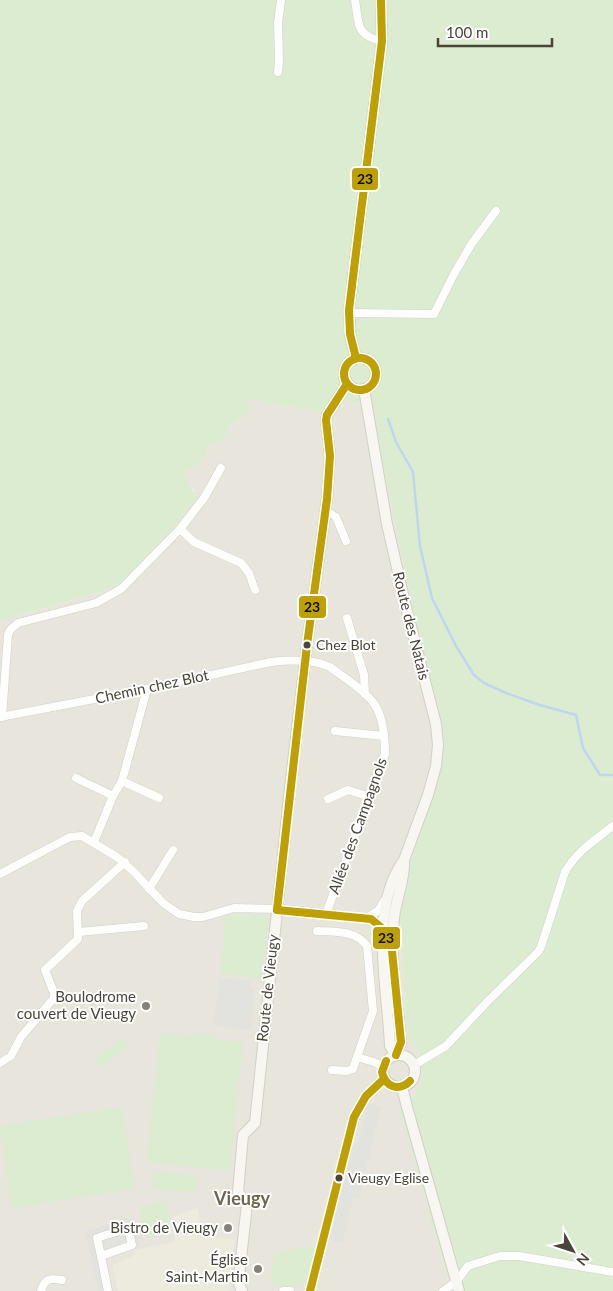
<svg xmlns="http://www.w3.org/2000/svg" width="613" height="1291" font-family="Lato,sans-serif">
<rect width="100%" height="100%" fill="#f3f3ee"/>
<path fill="#e7e5dc" d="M247,399L322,412L347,400L371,409L417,630L439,712L444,741L440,773L416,845L402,898L400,938L408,1039L418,1050L423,1076L414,1097L434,1232L451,1291H0V621L113,588L124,581L195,491L186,481L185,472L206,458L207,449L211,444L221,442L231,426L250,410Z"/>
<path fill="#edebde" d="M198,1208L202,1237L235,1240L229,1291H118L112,1265L135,1255L134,1250L175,1242L173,1216Z"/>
<g fill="#dcecd0">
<path d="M0,0H613V1291H451L399,1108L414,1097L423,1076L418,1050L408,1039L400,938L402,898L416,845L440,773L444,741L439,711L417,630L371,409L347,400L322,412L247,399L250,410L231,426L221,442L211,444L207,449L206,458L185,472C187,485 194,487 197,501L124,581L113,588L0,621Z"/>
<path d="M239,913L266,915L269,920L262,979L220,974L225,931L223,918Z"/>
<path d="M160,1033L191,1036L192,1033L213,1035V1038L243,1042L230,1171L146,1162Z"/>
<path d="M121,1038L128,1046L101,1068L94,1059Z"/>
<path d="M122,1107L135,1189L11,1208L0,1126Z"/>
<path d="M154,1171L199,1176L198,1193L152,1188Z"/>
<path d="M166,1201L171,1234L146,1238L140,1206Z"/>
<path d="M318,1247C315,1258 313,1282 300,1286C292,1288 280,1286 271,1285L274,1253L297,1248Z"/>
</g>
<g fill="#e2e2de">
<path d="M219,978L250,981L249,988L255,989L251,1030L214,1026Z"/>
<path d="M368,1103L381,1107L359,1198L353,1197L342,1243L327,1239L352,1143L358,1144Z"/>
<path d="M135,1216L141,1247L104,1259L111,1291H99L85,1231Z"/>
</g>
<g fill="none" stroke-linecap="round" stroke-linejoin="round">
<path stroke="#c1d6ee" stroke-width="2.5" d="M388,419L396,442L413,472L420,546L432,598L456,646L474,675L484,683L506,693L540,705L576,715L583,748L600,775H613"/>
<g stroke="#d1d0cb" stroke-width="9">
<g id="street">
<path d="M355,0C359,23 355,36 382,41"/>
<path d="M278,72L279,60L278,23L281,0"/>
<path d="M350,313L434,314L454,274L472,243L496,211"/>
<path d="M325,510L336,517L346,541"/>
<path d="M180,529L194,542L241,563L249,573L255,590"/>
<path d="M347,618L364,675L365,694"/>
<path d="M0,717L147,689L271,662C289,660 314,659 330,667C343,677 366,691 375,705C383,718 385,739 385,754L326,914"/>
<path d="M2,717L8,635L10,630L18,623L96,603L121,589L180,529L204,498L221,468"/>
<path d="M335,731L384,736"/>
<path d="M76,778L113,796"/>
<path d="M122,781L159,798"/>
<path d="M328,799L348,790L370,797"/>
<path d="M94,842L113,796L122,781L147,689"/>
<path d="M0,874L70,837L82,836L117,857L134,872L163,903L179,914L194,917H203L234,908L284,909L371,919L382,928"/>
<path d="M149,889L173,850"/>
<path d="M365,919L378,911L385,900"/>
<path d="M317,931C335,932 355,930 367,946L373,1011L357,1057L374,1062L383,1067"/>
<path d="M79,932L144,926"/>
<path d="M0,1063L11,1056L21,1037L54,998V993L45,970L78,939L77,911L82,901L125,862"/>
<path d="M414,1065L446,1046L487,1002L538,952L541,947L565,872C576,852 595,840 613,826"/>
<path d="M332,1070L347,1071L353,1069L357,1057"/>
<path d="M128,1228L132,1245L101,1256L97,1238Z"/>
<path d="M101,1256L108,1291"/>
<path d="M41,1291C45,1278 50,1278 62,1280"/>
<path d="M283,1291H290"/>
<path d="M310,1291L354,1117C361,1102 370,1088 384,1079"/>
<path d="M443,1291L456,1282L468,1266L500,1256H519L613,1272"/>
</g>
</g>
<g stroke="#d2d0c5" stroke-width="12">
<g id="secondary">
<circle cx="360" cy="374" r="16"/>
<path d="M356,358L350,334L349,310L382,41L381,0"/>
<path d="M364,389L387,524L406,607L436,724L438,745L436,766L428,795L404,860C368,909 388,989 390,1046L396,1055"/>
<circle cx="399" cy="1071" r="16"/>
<path d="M396,1055L401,1042C397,1001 389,959 394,918C396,899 405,880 404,861"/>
<path d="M402,1087L407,1107L459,1291"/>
<path d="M242,1291L239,1284V1277L247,1204L238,1192L243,1135L255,1123L289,796L307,645L327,499L330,456L326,420L327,415L347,384"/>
</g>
</g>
<use href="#street" stroke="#fdfdfc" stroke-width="8"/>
<use href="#secondary" stroke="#f7f6f1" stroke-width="10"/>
<g stroke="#fff" stroke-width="11">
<g id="bus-1">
<circle cx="360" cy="374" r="16"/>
<path d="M356,358L350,334L349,310L382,41L381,0"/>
<path d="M277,910L307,645L327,499L330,456L326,420L327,415L347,384"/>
<path d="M277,910L371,919L382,928L392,951L401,1042L396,1055"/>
<path d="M386,1061L382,1072C385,1087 399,1092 410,1081"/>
<path d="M310,1291L354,1117L366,1096L384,1079"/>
</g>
</g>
<use href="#bus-1" stroke="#bea003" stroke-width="8"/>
</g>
<g fill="#494539" stroke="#fff" stroke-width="2">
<circle cx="307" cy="645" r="4.5"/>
<circle cx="339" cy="1178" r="4.5"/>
</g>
<g fill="#848278" stroke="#fff" stroke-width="2">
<circle cx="146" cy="1006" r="5"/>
<circle cx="228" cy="1228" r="5"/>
<circle cx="258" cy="1269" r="5"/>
</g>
<g text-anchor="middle" stroke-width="4" stroke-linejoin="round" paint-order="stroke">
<g font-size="14" fill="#494539" stroke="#fff" text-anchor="start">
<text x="316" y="650">Chez Blot</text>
<text x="348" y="1183">Vieugy Eglise</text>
</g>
<g font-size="15" fill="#494539" stroke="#fff">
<text transform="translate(411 626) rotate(76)" y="5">Route des Natais</text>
<text transform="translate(152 687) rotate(-12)" y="5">Chemin chez Blot</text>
<text transform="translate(358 826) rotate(-70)" y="5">Allée des Campagnols</text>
<text transform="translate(268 988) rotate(-84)" y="5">Route de Vieugy</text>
</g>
<g font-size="15" fill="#494539" stroke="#fff" text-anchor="end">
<text x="136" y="1002">Boulodrome<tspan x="136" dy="17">couvert de Vieugy</tspan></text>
<text x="218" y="1233">Bistro de Vieugy</text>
<text x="248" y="1265">Église<tspan x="248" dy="17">Saint-Martin</tspan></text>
</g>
<g font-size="18" font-weight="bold" fill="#6c6551" stroke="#fff">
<text x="242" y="1205">Vieugy</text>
</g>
</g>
<g stroke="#fff" stroke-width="2">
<rect x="351" y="167" width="28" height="24" rx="5" fill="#bea003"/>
<rect x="298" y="595" width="29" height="24" rx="5" fill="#bea003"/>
<rect x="372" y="926" width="29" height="24" rx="5" fill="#bea003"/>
</g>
<g font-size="14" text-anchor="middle" font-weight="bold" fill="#111">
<text x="365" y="184">23</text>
<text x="312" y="612">23</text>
<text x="386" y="943">23</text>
</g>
<g transform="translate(573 1251) rotate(130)" stroke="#ffffff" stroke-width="4" paint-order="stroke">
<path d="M0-4L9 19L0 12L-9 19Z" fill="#494539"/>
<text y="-8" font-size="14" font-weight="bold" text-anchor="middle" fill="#494539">N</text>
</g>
<path d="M438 38v8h114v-8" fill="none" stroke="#494539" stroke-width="2.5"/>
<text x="446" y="38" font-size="15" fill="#494539" stroke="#ffffff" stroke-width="4" paint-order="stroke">100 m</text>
</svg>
